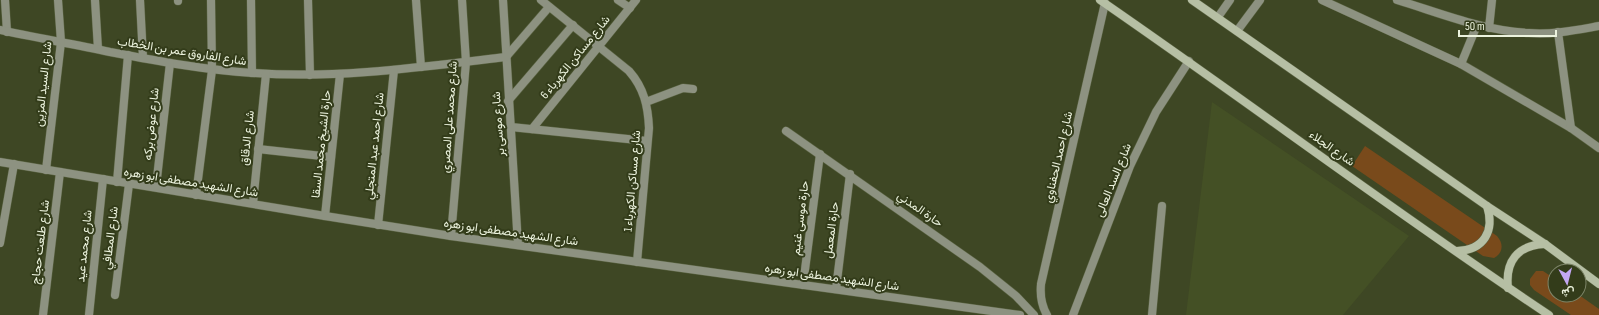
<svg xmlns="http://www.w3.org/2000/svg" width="1599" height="315" font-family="'Sofia Sans Condensed',Vazirmatn,sans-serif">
<rect width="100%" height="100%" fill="#3e4724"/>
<path fill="#445025" d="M1212,102L1409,236L1343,315H1186Z"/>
<g fill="#794a1b">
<path d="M1365,146L1497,236C1504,244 1503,253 1494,258L1483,256L1352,166Z"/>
<path d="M1536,271H1543L1555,279V295H1579L1599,309V315H1571L1534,290L1530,285V279Z"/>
</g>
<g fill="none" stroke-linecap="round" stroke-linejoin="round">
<g stroke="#5a6342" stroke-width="9">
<g id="minor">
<path d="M5,0L7,32"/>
<path d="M95,0L98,49"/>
<path d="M140,0L143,58"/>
<path d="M178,0V1"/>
<path d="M251,0L252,73"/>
<path d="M308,0L310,75"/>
<path d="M416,0L421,67"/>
<path d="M503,0L518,245"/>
<path d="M541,0L629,71C644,88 648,106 649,128L637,262"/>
<path d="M618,0L630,8"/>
<path d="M1322,0L1461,64L1571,128L1599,148"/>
<path d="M1397,0C1440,13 1483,31 1529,33C1552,35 1576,30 1599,26"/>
<path d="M1218,17L1230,0"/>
<path d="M1489,28L1492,0"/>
<path d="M0,30C37,38 73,44 110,52C157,61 205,70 253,73C338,79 422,67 506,57L549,7"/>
<path d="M1237,31L1260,0"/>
<path d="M1558,32L1571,128"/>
<path d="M1461,64L1477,25"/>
<path d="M508,101L573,25"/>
<path d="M646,102L683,88L693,89"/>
<path d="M511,127L647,141"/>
<path d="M532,129L636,0"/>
<path d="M786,131L980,267L1016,296L1034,315"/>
<path d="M258,149L331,157"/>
<path d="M46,170L61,42L58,0"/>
<path d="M117,182L128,55"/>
<path d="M156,187L170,63"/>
<path d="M196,195L212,70L211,0"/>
<path d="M253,203L266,74"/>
<path d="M325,216L340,74"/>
<path d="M378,225L394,70"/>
<path d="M451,236L466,62L462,0"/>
<path d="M0,243L14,164"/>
<path d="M803,285L820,154"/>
<path d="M836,289L850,174"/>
<path d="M115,295L129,184"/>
<path d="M43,315L60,172"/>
<path d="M89,315L103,179"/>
<path d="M1047,315C1041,305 1040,295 1041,284L1105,3"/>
<path d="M1073,315L1130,166L1156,112L1189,61"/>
<path d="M1152,315L1162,206"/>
</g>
</g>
<g stroke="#5a6342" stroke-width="9">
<path id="tertiary" d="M0,162L325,216L451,236L1020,315"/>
</g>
<g stroke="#5a6342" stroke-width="9">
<g id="secondary">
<path d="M1100,0C1251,104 1397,214 1549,315"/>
<path d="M1192,0L1487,206L1545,244L1599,284"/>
<path d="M1457,251C1484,250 1495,231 1487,206"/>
<path d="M1508,288C1505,261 1518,245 1545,244"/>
</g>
</g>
<use href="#minor" stroke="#8d9281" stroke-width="8"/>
<use href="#tertiary" stroke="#8d9281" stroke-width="8"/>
<use href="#secondary" stroke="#b6bfa4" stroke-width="8"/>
</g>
<g text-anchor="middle" stroke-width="4" stroke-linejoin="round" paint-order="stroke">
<g font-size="12" fill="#ecf3de" stroke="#333c1a">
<text transform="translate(182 51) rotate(9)" y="4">شارع الفاروق عمر بن الخطاب</text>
<text transform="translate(575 57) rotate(-51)" y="4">شارع مساكن الكهرباء 6</text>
<text transform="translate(43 84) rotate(-84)" y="4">شارع السيد المزين</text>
<text transform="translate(449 117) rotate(-86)" y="4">شارع محمد على المصري</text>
<text transform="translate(151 124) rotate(-84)" y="4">شارع عوض بركه</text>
<text transform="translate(498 124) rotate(-94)" y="4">شارع موسى بر</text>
<text transform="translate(247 138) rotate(-84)" y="4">شارع الدقاق</text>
<text transform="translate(321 144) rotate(-84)" y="4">حارة الشيخ محمد السقا</text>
<text transform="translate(374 146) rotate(-84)" y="4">شارع احمد عبد المتجلي</text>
<text transform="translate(1332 148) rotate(35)" y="4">شارع الجلاء</text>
<text transform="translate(1058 157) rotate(-77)" y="4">شارع احمد الحفناوي</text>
<text transform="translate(1113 180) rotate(-68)" y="4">شارع السد العالى</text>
<text transform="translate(632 181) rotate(-85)" y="4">شارع مساكن الكهرباء 1</text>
<text transform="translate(191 182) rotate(9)" y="4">شارع الشهيد مصطفى ابو زهره</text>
<text transform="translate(920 209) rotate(35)" y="4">حارة المدني</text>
<text transform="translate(800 218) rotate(-83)" y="4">حارة موسى غنيم</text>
<text transform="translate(831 230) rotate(-83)" y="4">حارة المعمل</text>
<text transform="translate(511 232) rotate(8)" y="4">شارع الشهيد مصطفى ابو زهره</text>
<text transform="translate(110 238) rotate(-83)" y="4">شارع المطافي</text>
<text transform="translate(40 242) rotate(-83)" y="4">شارع طلعت حجاج</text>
<text transform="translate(84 246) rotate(-84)" y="4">شارع محمد عيد</text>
<text transform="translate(832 277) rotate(8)" y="4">شارع الشهيد مصطفى ابو زهره</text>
</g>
</g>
<g transform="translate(1567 283) rotate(173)"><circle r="19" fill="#333c1a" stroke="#7d8568"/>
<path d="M0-3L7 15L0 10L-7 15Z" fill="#c3a7f2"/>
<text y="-6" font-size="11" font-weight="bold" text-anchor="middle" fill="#ecf3de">ش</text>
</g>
<path d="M1459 30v6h97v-6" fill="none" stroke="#ecf3de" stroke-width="2"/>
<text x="1465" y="30" font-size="12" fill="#ecf3de" stroke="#333c1a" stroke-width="3" paint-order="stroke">50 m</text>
</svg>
